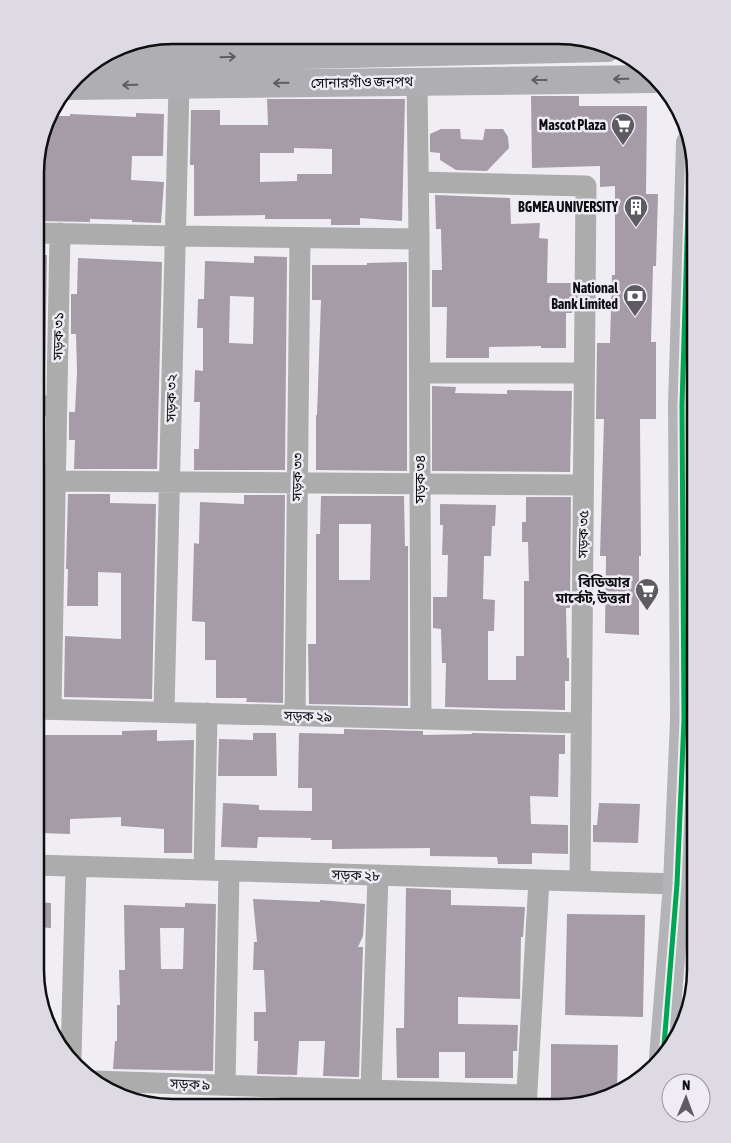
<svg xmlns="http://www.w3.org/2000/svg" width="731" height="1143" font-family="'Asap Condensed','Noto Sans Bengali',sans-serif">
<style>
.building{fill:#a69ca7;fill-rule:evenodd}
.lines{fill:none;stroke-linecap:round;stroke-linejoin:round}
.minor{stroke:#acacad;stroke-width:21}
.major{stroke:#afaeb2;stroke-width:28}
.highway{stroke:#b4b4b8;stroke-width:28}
.bus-1-casing{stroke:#efecf5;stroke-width:9}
.bus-1{stroke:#00a651;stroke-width:5}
.oneway{stroke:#5f5e62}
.labels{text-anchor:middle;stroke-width:5;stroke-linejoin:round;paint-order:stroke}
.street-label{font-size:14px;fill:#0f0e11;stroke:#efecf5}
.poi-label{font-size:14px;font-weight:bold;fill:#0f0e11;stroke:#efecf5;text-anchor:end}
.rim{fill:none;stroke:#0f0e11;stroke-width:2.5}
</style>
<rect width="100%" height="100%" fill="#f0eef3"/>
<path class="building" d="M531,96h48v10h68l-1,88h12l-2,72h-3l-2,76h5v77h-16l1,137h-2v79l-34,-2 1,-77h-6l4,-137h-8l1,-76h13l2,-68h3v-89l-15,1v-21l-68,2z
M267,99h138l-3,122 -42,-3v7h-29v-6h-66v-4l-71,1v-51h-4l1,-55h29v15h48zM294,148l38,1v25h-35v7l-37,1v-29h34z
M136,113l28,1 -1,42h-31l-1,24 33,2 -3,41 -29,-1v-2l-42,-1v3l-54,-1v-66l12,-39h22v-2l66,3z
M441,129h19l1,10 22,1 2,-11h18l5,8 1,11 -22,23 -31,-1 -16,-10v-7l-10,-1v-18z
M435,195l75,3 1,26 29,-1 -1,15 9,1 -1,44h26l-1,30h-6v35h-25v-2l-52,1v11h-43l1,-51h-15v-37h10l-1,-41h-5z
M36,255h11l-2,121h-9z
M254,256l33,1 -2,213h-91v-21h5l1,-47h-6l1,-32 8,1v-43h-6l1,-29h6l1,-38 49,2zM230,296l24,1 -1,47 -24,-1z
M78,258l84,4 -5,207h-83l1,-29h-6v-28h6l2,-40 -1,-38h-5v-40h6z
M407,262v209l-91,-1v-55h1l4,-115h-9v-35h55v-2z
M432,386l24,1 -1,6 52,1v-4l65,1 -2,81 -138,-1z
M68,494h42v9l46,1 -4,195 -88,-2 1,-61 56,3v-66l-23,-1v34h-31l1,-37h-2z
M244,495h41l-2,208 -37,-1 1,-4h-31v-38h-11v-38l-13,-1 2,-78 5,1 1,-42 44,2z
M321,496h83l1,50h3v160l-99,-2 -1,-60h8v-110h4zM339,524h32l-1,56h-31z
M526,497h45l-1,111h-4l1,50h2v23h-4v29l-120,-3 1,-44h-4l-1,-34 -8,-1v-31h14l1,-42h-6l1,-30h-3v-21l56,1 -1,21h-3l-1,30h-7l-1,43 12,1 -1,31h-6v49h28v-24h8v-75h5l-1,-39h-6v-20h4z
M35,674h4v23l-4,-1z
M344,729l79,2v4l49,-1v-1l93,2v19h-6l-1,43 -28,-1 1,28 37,1v29l-36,-1v11h-34l-1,-7 -67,-1v-8l-98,1v-9h-21v-2l-53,-1 -1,11 -36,-1 2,-44 36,2v5l53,1v-23h-14l1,-55 45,1z
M157,730v11l37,-1 -2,113h-28v-24l-43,-3v-9l-51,2v15l-30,-1 1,-49h-6v-49h87v-4z
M253,733h23l1,43h-59l1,-37 34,1z
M599,803l41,1 -2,39 -45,-1v-17h4z
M406,888l45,2v15l74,2 -2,30h-2l-1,62 -62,-2v27l60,1 -1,26h-4v27h-48v-26h-26v26h-42l-1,-50h8z
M253,899l67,3v-2l45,4 -2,32 -5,11h5l-4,130 -36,-1 2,-35h-26l-2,34 -40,-1 1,-33h-4v-29h12l-2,-42h-11l1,-28h3z
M35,902l16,1v25l-16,-1z
M185,903l31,1 -3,167 -100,-2 2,-28h2v-36h3l-1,-35h6l-1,-65 61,2zM160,928h24l-1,41h-22z
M567,914l78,1 -2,102 -78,-2z
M551,1044l67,1 -1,48 -6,5 -52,10h-8z"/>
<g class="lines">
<path class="minor" d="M417,81l2,158 2,480
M419,182l167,4 -6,695
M36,233l139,3 244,3
M420,373h164
M36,406h21
M55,481l528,4
M35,709l546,14
M51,709l9,-476
M164,711l15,-627
M295,715l5,-477
M35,865l642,19
M204,870l3,-157
M71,1056l5,-189
M93,1081l434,14
M225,1085l4,-214
M371,1090l7,-215
M290,1107v-20
M526,1108l13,-228"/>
<path class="major" d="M96,60l511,-12
M69,86l585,-7"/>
<path class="highway" d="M663,1058l14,-174 7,-164 -2,-315 8,-262"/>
<g class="bus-1-casing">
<path id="bus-1" d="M663,1058l14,-174 7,-164 -2,-315 8,-262"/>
</g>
<use href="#bus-1" class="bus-1"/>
</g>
<defs><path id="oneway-shaft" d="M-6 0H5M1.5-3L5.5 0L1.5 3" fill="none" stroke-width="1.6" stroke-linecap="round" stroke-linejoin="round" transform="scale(1.25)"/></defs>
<g class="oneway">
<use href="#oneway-shaft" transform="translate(228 57) rotate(-2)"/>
<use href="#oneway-shaft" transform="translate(621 79) rotate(179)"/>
<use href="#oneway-shaft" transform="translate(539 80) rotate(180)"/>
<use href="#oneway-shaft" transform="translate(281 83) rotate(179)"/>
<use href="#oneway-shaft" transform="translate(130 85) rotate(179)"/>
</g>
<defs>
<g id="supermarket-pin" transform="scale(1.25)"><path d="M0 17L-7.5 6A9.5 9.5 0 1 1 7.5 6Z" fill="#5e5c60" stroke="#efecf5"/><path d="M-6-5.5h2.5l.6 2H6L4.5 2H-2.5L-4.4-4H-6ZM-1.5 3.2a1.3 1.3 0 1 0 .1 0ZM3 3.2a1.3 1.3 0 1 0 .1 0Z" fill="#fff"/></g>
<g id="building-pin" transform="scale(1.25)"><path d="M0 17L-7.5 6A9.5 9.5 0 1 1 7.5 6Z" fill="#5e5c60" stroke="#efecf5"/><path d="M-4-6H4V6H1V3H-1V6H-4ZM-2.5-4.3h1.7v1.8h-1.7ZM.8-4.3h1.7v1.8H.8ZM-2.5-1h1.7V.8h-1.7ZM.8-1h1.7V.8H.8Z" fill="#fff"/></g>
<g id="bank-pin" transform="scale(1.25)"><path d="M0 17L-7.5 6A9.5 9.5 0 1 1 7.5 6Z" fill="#5e5c60" stroke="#efecf5"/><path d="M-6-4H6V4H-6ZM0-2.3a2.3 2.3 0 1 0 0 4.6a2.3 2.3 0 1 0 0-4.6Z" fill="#fff"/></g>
</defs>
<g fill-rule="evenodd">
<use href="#supermarket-pin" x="623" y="125"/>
<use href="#building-pin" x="636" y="207"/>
<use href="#bank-pin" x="635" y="296"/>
<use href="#supermarket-pin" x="647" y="590"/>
</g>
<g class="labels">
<g class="street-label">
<text transform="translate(362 82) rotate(-1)" y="5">সোনারগাঁও জনপথ</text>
<text transform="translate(58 336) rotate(-89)" y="5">সড়ক ৩১</text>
<text transform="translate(171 398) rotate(-89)" y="5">সড়ক ৩২</text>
<text transform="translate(297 477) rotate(-89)" y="5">সড়ক ৩৩</text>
<text transform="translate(420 479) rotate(-90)" y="5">সড়ক ৩৪</text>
<text transform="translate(583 534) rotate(-89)" y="5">সড়ক ৩৫</text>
<text transform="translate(308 716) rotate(1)" y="5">সড়ক ২৯</text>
<text transform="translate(356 875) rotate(2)" y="5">সড়ক ২৮</text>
<text transform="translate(190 1084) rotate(2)" y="5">সড়ক ৯</text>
</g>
<g class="poi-label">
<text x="606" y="130">Mascot Plaza</text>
<text x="618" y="212">BGMEA UNIVERSITY</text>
<text x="618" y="293">National<tspan x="618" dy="16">Bank Limited</tspan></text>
<text x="630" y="587">বিডিআর<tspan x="630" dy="16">মার্কেট, উত্তরা</tspan></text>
</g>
</g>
<path d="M0 0H731V1143H0ZM173 44H558A129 129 0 0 1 687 173V970A129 129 0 0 1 558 1099H173A129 129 0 0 1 44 970V173A129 129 0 0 1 173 44Z" fill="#dddae3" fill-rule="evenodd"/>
<path class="rim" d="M173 44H558A129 129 0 0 1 687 173V970A129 129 0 0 1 558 1099H173A129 129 0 0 1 44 970V173A129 129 0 0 1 173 44Z"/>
<g transform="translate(686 1098) rotate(1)"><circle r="24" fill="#efecf5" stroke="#95939a"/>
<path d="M0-4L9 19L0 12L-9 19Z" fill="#5e5c60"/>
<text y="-8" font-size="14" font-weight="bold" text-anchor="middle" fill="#0f0e11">N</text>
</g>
</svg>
